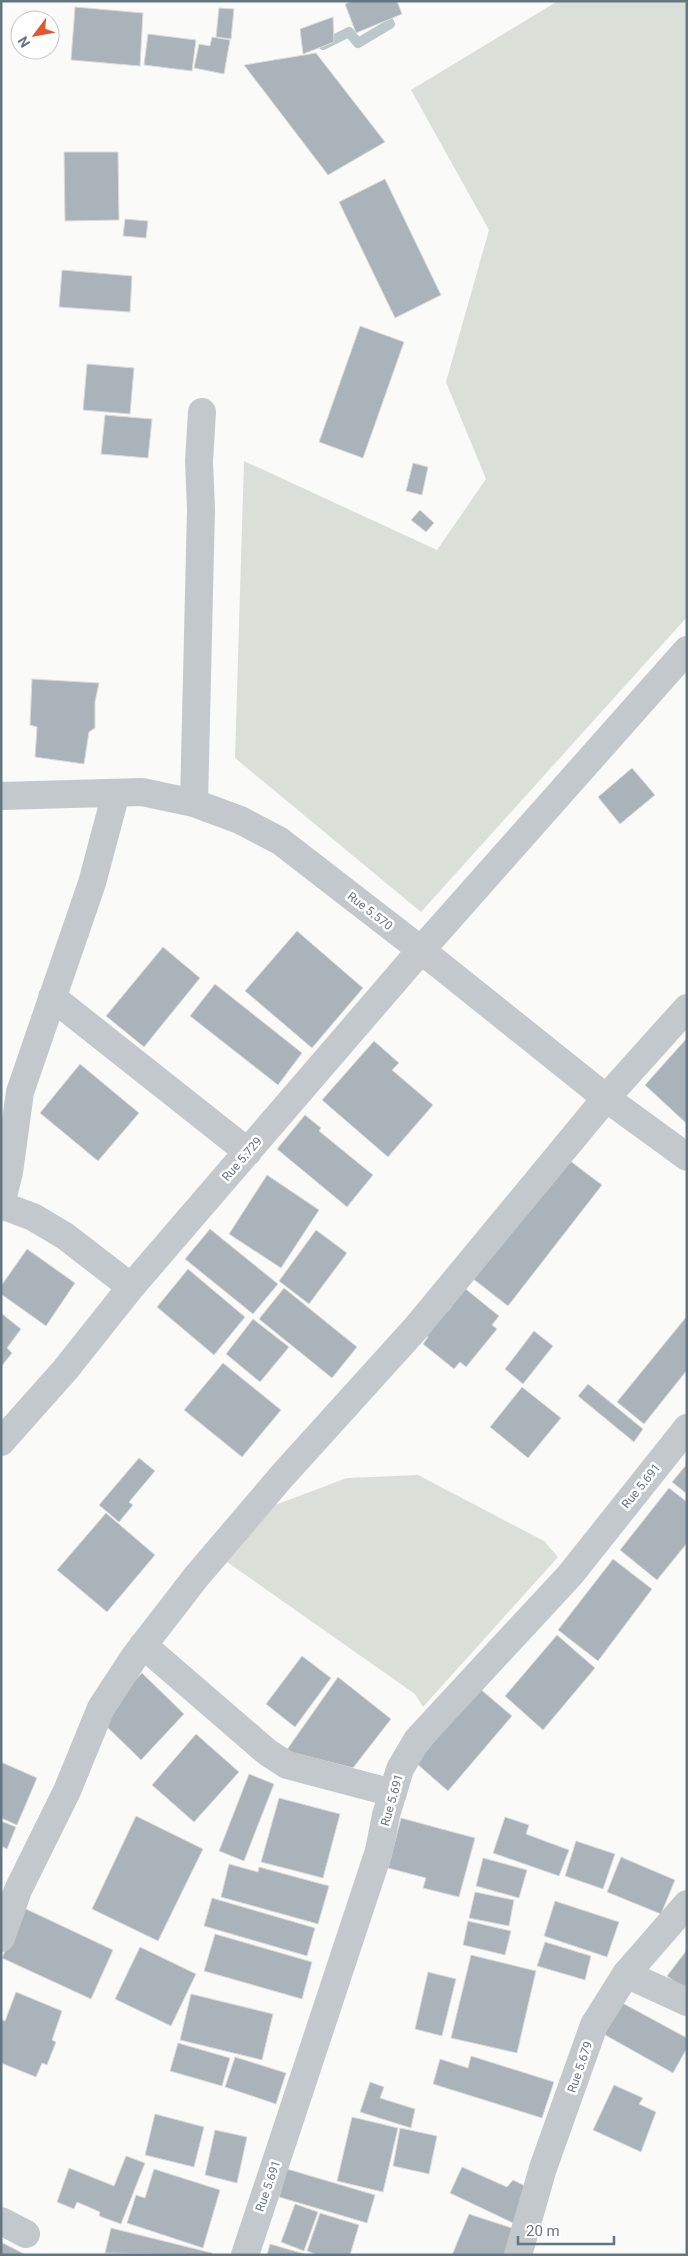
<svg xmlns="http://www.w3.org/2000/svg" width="688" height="2256" font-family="Roboto,sans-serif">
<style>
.green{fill:#dadfd7}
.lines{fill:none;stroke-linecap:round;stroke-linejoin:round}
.stream{stroke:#bbc7cb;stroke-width:10}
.building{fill:#aab3b9;stroke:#dcdcda}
.street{stroke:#c3c8cc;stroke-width:28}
.labels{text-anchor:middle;stroke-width:5;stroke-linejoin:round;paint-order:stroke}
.street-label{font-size:12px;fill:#657683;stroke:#fff}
</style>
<rect width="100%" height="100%" fill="#fafaf8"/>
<path class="green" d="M558,1h129v616l-266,295 -186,-154 9,-297 193,89 49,-71 -40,-97 43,-152 -78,-140z
M418,1475l126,66 14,16 -135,150 -8,-13 -188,-132 48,-57 72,-27z"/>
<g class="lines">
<path class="stream" d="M323,45l26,-13 9,11 32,-19 -8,-15"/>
</g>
<path class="building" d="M352,1h45l5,13 -46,19 -11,-29z
M75,7l68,6 -3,53 -69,-6z
M219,8l15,1 -3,30 -15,-2z
M333,17l1,25 -31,12 -3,-25z
M148,34l48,6 -4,31 -48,-6z
M212,37l18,3 -6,34 -30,-6 5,-24 11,2z
M316,53l69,89 -57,33 -84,-110z
M64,152h54l1,68 -54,1z
M385,179l56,116 -46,23 -56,-116z
M125,219l23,2 -2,17 -23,-2z
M62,270l70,6 -2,36 -71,-5z
M360,326l44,16 -41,116 -44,-16z
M87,364l47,4 -4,46 -47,-4z
M105,415l47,4 -4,39 -47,-4z
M413,463l15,4 -6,28 -16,-4z
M420,510l14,13 -8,9 -15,-12z
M32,679l67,4 -4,19v26l-6,4 -5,32 -49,-7 2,-30 -7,-2z
M632,768l23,27 -35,29 -22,-27z
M297,931l66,57 -51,60 -67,-57z
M163,947l37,31 -56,69 -38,-31z
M215,984l87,69 -24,32 -88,-69z
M687,1038v86l-42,-39z
M374,1041l25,22 -7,7 41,35 -45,52 -66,-57z
M80,1064l59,49 -41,48 -58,-48z
M305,1115l16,13 -2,3 54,44 -26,32 -70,-58z
M565,1157l37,28 -94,121 -36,-28z
M267,1175l52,35 -38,58 -52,-34z
M210,1229l68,55 -25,30 -68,-55z
M316,1230l31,23 -38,51 -30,-23z
M27,1249l48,34 -29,43 -45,-32v-8z
M188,1269l57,48 -31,38 -57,-48z
M462,1286l37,30 -7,9 5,4 -31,38 -6,-5 -6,7 -31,-25 5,-7 -5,-4 21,-25 4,3 4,-5 -4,-4z
M284,1288l73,59 -25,31 -73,-59z
M1,1313l20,16 -14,19 5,5 -11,14z
M687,1316v54l-43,54 -27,-22z
M253,1319l36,28 -29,35 -34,-28z
M534,1331l19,15 -30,38 -18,-15z
M223,1363l58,47 -39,47 -58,-47z
M588,1384l55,45 -9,13 -56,-46z
M522,1387l39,31 -33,40 -38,-31z
M139,1458l16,13 -26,31 4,3 -14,17 -20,-17z
M687,1464v30l-15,-12z
M669,1488l18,14v41l-30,37 -37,-30z
M106,1513l49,42 -48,57 -50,-42z
M613,1559l39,30 -54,72 -40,-31z
M557,1635l38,33 -52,62 -38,-34z
M302,1656l29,22 -36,49 -29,-23z
M142,1673l42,41 -43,46 -43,-42z
M338,1677l53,42 -38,49 -67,-17z
M479,1688l33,28 -64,75 -32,-28z
M196,1734l43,38 -45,50 -42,-37z
M1,1762l36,16 -20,47 -16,-7z
M249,1774l25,10 -30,77 -25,-10z
M279,1798l61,16 -17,64 -62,-16z
M136,1816l67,33 -45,92 -66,-32z
M505,1817l24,8 -3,9 43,16 -10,26 -66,-23z
M401,1818l74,20 -16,59 -36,-9 3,-10 -38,-10z
M1,1821l15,6 -9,22 -6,-3z
M576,1841l39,13 -12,35 -38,-13z
M621,1857l54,23 -14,34 -54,-22z
M483,1858l44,12 -8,28 -43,-12z
M229,1864l29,8 1,-5 70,19 -11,38 -97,-27z
M475,1892l39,8 -5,26 -40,-8z
M212,1898l103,30 -8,28 -103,-30z
M555,1901l64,21 -12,35 -63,-21z
M24,1908l89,42 -22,49 -89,-41z
M468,1921l43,10 -6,24 -42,-10z
M215,1934l97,28 -10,37 -98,-28z
M545,1942l46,14 -6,24 -48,-14z
M140,1947l56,27 -25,52 -56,-27z
M686,1951h1v40l-20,-15z
M471,1955l65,16 -19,82 -66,-15z
M428,1972l28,7 -14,57 -27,-7z
M16,1992l46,19 -10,29 4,2 -9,23 -5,-2 -6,14 -35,-14v-44l4,2z
M191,1994l82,20 -11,46 -82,-20z
M615,1999l72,39v10l-14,25 -75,-42z
M178,2043l52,15 -8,28 -52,-15z
M471,2056l83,26 -12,36 -109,-34 7,-25 28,9z
M235,2057l51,16 -10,31 -51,-17z
M370,2082l14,5 -4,11 35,11 -4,19 -51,-16z
M614,2085l29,13 -4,6 17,8 -15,40 -48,-22z
M155,2114l49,13 -10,40 -49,-12z
M352,2117l46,11 -15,64 -46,-11z
M400,2128l37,8 -8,38 -36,-8z
M215,2130l32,7 -10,46 -32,-8z
M126,2156l19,7 -24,61 -22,-8 1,-4 -23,-10 -3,7 -17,-7 12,-34 45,18z
M462,2167l45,20 6,-7 18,9 -18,34 -63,-30z
M154,2169l66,21 -17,58 -76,-25 9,-28 9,3z
M287,2169l88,26 -8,28 -88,-26z
M295,2204l23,8 -14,39 -23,-9z
M320,2213l39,12 -9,30h-32l-11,-4z
M469,2214l52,17 -8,24h-61z
M111,2228l101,25v2l-107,-2z
M1,2242l25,13h-25z
M270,2244l38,11h-41z"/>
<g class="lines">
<path class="street" d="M1,796l141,-4 52,11 46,17 40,21 141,109 185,148 81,59
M194,803l7,-294 -2,-48 3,-49
M52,997l196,155
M1,1204l8,-32 11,-80 72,-209 24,-90
M1,1205l32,12 32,19 66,51
M1,1442l64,-72 66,-83 290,-337 266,-300
M143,1645l124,107 20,13 106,28
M1,1938l17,-48 49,-99 34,-83 34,-52 61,-79 86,-101 134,-148 190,-230 81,-90
M626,1974l61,28
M1,2221l25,13
M245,2255l134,-404 7,-36 14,-46 17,-29 153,-165 117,-147
M518,2255l25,-87 51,-143 32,-51 61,-70"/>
</g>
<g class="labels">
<g class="street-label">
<text transform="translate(370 911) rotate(38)" y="4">Rue 5.570</text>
<text transform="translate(242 1159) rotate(-49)" y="4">Rue 5.729</text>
<text transform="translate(641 1486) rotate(-51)" y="4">Rue 5.691</text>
<text transform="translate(392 1800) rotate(-74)" y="4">Rue 5.691</text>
<text transform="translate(580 2067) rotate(-71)" y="4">Rue 5.679</text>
<text transform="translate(268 2186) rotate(-71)" y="4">Rue 5.691</text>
</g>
</g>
<rect width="688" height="2256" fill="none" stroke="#657683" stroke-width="5"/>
<g transform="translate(35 35) rotate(238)"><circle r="24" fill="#ffffff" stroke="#c1c8cd"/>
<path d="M0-4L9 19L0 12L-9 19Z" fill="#e4572e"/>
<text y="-8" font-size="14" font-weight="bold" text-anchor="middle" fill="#657683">N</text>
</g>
<path d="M518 2236v8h96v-8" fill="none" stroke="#657683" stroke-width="2.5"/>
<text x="526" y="2236" font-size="15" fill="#657683" stroke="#ffffff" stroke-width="4" paint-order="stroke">20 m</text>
</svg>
